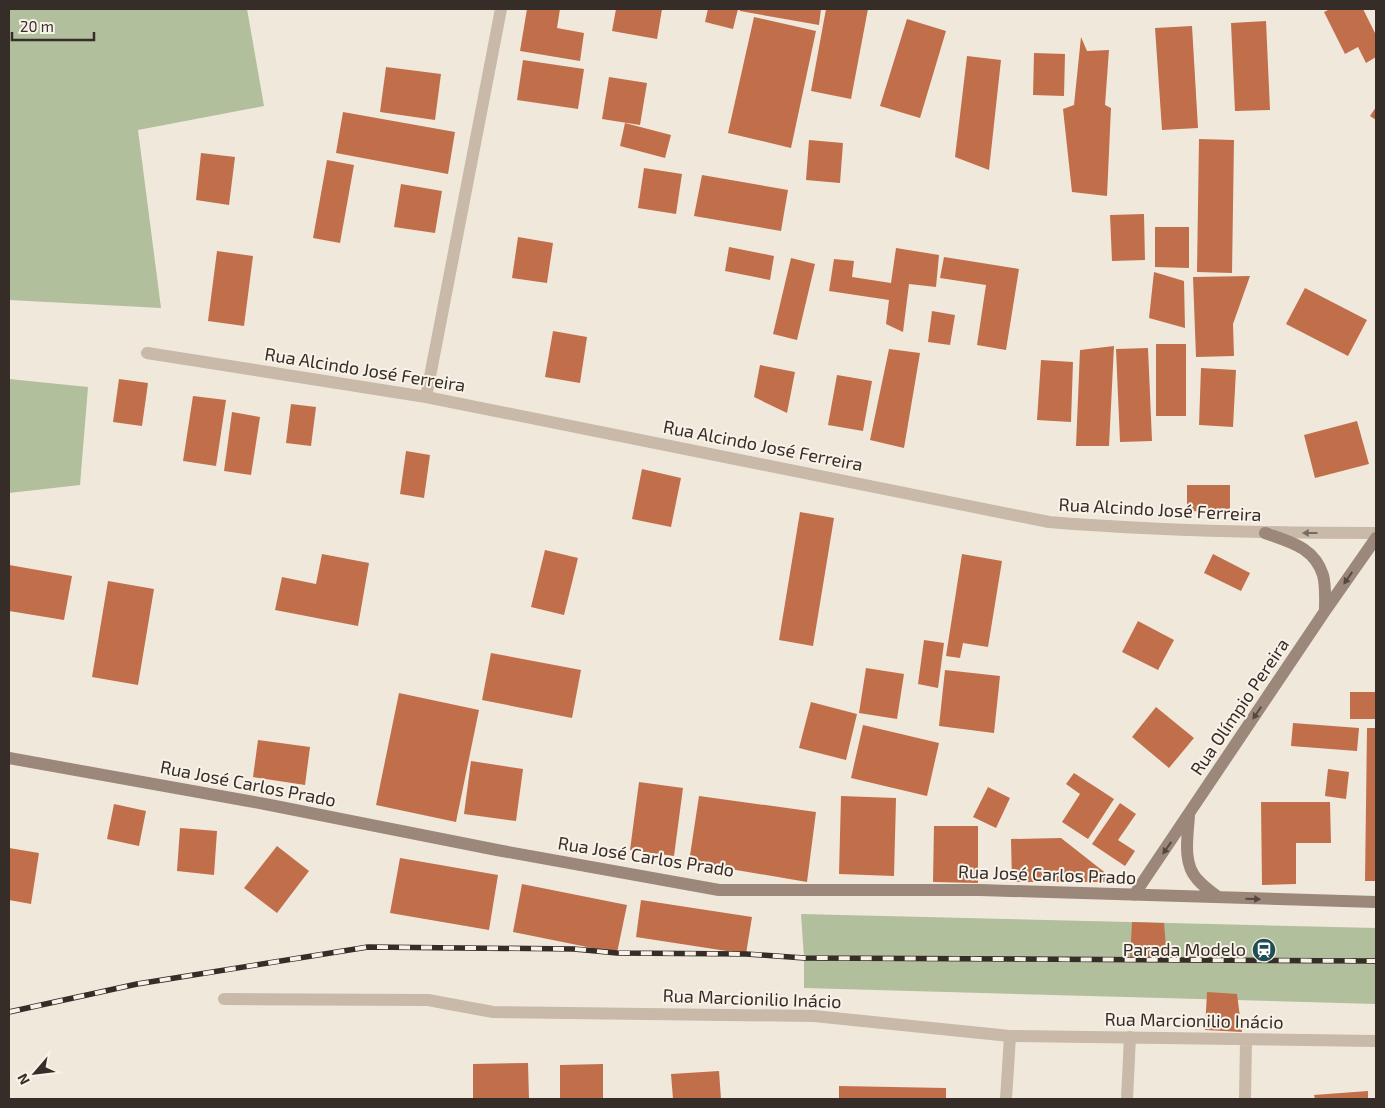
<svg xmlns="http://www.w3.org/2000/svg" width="1385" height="1108" font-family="'Exo 2',sans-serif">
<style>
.green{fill:#b1bf9c}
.building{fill:#c06f4a}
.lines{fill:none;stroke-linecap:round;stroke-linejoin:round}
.minor{stroke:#c8b9a8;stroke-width:12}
.secondary{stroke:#9c887a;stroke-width:12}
.rail-casing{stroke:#362d28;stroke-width:5.5}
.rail{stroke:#f9f2e8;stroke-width:4;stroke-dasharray:11;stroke-linecap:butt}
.oneway{fill:#786c62}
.oneway2{fill:#554841}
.labels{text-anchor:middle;stroke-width:4;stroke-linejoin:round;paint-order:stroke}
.street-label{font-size:18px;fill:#362d28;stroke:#f9f2e8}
.poi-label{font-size:18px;fill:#362d28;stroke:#f9f2e8;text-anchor:end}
</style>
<rect width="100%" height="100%" fill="#f1e8dc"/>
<path class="green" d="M9,9h238l17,97 -126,24 23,178 -152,-8z
M9,379l79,8 -8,98 -71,8z
M801,914l575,14v76l-572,-16v-30z"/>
<path class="building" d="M527,9h33l-3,19 27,5 -4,28 -60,-10z
M616,9h46l-5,30 -45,-8z
M708,9h30l-5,20 -28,-7z
M740,9h81l-2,16 -79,-14z
M826,9h42l-17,90 -40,-8z
M1330,9h33l13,26v22l-10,6 -8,-16 -13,7 -21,-42z
M754,17l62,14 -25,117 -63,-15z
M907,19l39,12 -26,87 -40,-12z
M1266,21l4,89 -35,1 -4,-88z
M1192,26l6,102 -36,2 -7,-102z
M1081,37l6,14 22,-1 -4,55 6,3 -4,88 -35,-4 -9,-83 11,-4z
M1034,53l31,1 -1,42 -31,-1z
M967,56l34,4 -12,110 -34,-13z
M523,60l61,9 -6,40 -61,-9z
M386,67l55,7 -6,46 -55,-8z
M609,77l38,6 -7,42 -38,-6z
M1376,107v13l-6,-4z
M343,112l112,20 -7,42 -112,-21z
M625,123l46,12 -6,23 -45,-12z
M1199,139l35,1 -2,133 -35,-1z
M809,140l34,3 -3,40 -34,-3z
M201,153l34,4 -6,48 -33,-5z
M327,160l27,5 -14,78 -27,-5z
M644,168l38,6 -6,40 -38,-6z
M702,175l86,15 -7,41 -87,-15z
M401,184l41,7 -7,42 -41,-6z
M1144,214l1,46 -33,1 -2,-46z
M1155,227h34v41l-34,-1z
M518,237l35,6 -6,40 -35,-5z
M729,247l45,9 -4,24 -45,-9z
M896,248l43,7 -3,32 -27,-3 -6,48 -17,-8 3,-24 -60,-9 5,-32 20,2 -2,16 39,6z
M217,251l36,5 -9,70 -36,-5z
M944,257l75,12 -13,81 -29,-5 9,-60 -46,-7z
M791,258l24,6 -18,76 -24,-6z
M1154,272l30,9 1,47 -36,-10z
M1250,276l-17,48 1,32 -38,1 -3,-80z
M1305,288l62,32 -19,36 -62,-32z
M932,311l23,4 -5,30 -22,-3z
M553,331l34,6 -7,46 -35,-6z
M1156,344h30v72h-30z
M1114,346l-5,100h-33l4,-96z
M1148,348l4,93 -32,1 -4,-93z
M889,349l31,4 -16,95 -34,-8z
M1041,360l32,2 -2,60 -34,-2z
M760,365l35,7 -8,41 -33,-16z
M1201,368l35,2 -3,57 -34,-2z
M837,375l35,6 -9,50 -35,-6z
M119,379l29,4 -6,43 -29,-4z
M193,396l33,4 -10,66 -33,-5z
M291,404l25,3 -5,39 -25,-3z
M232,412l28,5 -9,58 -27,-4z
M1357,421l12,43 -54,14 -11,-43z
M406,451l24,4 -6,43 -24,-4z
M642,469l39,9 -10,49 -39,-8z
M1187,485h43v27l-43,-1z
M800,512l34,6 -21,128 -34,-6z
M545,550l33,8 -14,57 -33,-8z
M322,554l47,9 -11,63 -83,-16 7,-33 34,7z
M962,554l40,7 -14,86 -25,-4 -3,15 -14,-2z
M1213,554l37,19 -9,18 -37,-18z
M9,565l63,11 -8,44 -55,-9z
M108,581l46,8 -16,96 -46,-8z
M1138,621l36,19 -16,30 -36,-18z
M924,640l20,3 -6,45 -20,-4z
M491,653l90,17 -9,48 -90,-18z
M866,668l38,6 -7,45 -38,-6z
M945,670l55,6 -6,57 -55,-7z
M1350,692h26v27h-26z
M399,693l80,17 -23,112 -80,-17z
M811,702l46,12 -11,46 -47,-12z
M1156,707l38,31 -25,30 -37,-31z
M1293,723l66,5 -2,23 -66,-5z
M863,725l76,18 -12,53 -76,-18z
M1367,728h9v153h-11z
M258,740l52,7 -5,38 -52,-8z
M471,761l52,8 -7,52 -52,-7z
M1328,769l21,3 -3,27 -21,-3z
M1074,773l40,26 -26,40 -26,-17 18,-28 -14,-10z
M639,782l44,6 -9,68 -44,-6z
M988,787l22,11 -14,30 -23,-11z
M699,796l117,16 -9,70 -118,-20z
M841,796l55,2 -2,78 -55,-2z
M1261,802h69l1,41h-35v41l-34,1z
M1120,803l16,11 -18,26 17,11 -10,15 -33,-22z
M114,804l32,7 -7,35 -32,-7z
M934,826h44v57l-45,-1z
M180,828l37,3 -3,44 -37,-4z
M1061,838l56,44h-105l-1,-43z
M277,846l32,25 -32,42 -33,-25z
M9,848l30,5 -8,51 -22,-4z
M400,858l98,17 -9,55 -99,-17z
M522,884l105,21 -10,48 -104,-21z
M641,900l111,17 -6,37 -110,-17z
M1132,922l32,1 3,36h-37z
M1207,992l30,2 5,38 -37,-2z
M528,1063l1,36h-56v-35z
M603,1064v35h-43v-34z
M719,1071l2,28h-48l-2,-25z
M839,1086l107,2v11h-107z
M1368,1091v8h-53l-1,-4z"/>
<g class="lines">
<path class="minor" d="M147,353l279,44 623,125c109,9 218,11 327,11
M426,397l75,-388
M224,999l204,1 65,12 321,4 196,20 366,5
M1006,1099l4,-63
M1127,1099l3,-62
M1245,1099l1,-59"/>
<path class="secondary" d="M1265,533c25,9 49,14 58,42 3,11 2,25 2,36
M9,758l256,46 232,46 222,40h261l396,12
M1189,815c-1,20 -7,48 8,64 6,7 14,13 21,18
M1134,895l191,-284 51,-73"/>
<g class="rail-casing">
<path id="rail" d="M9,1012l128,-28 231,-37 206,2 43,4 129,1 58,4 572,3"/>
</g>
<use href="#rail" class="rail"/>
</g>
<defs><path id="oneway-solid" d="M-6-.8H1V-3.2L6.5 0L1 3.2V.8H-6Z" transform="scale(1.25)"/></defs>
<use class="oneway" href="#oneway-solid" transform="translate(1310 533) rotate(-180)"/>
<g class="oneway2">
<use href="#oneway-solid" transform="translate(1348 578) rotate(125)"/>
<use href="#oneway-solid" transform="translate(1257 713) rotate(124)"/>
<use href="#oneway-solid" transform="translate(1167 848) rotate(125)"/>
<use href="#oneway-solid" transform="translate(1253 899) rotate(1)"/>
</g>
<defs>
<g id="station-disc" transform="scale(1.25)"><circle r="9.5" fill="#1f4e55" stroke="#f9f2e8"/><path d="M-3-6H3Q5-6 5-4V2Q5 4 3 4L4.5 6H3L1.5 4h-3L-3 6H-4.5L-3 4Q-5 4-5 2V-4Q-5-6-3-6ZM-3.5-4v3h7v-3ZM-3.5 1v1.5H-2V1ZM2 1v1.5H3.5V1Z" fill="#fff"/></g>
</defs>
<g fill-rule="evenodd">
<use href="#station-disc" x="1264" y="950"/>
</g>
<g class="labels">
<g class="street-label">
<text transform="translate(365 370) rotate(9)" y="6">Rua Alcindo José Ferreira</text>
<text transform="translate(763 446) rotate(11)" y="6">Rua Alcindo José Ferreira</text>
<text transform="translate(1160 510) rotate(3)" y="6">Rua Alcindo José Ferreira</text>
<text transform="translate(1240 707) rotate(-56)" y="6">Rua Olímpio Pereira</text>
<text transform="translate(248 784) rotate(11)" y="6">Rua José Carlos Prado</text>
<text transform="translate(646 857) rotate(9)" y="6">Rua José Carlos Prado</text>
<text transform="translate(1047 875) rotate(2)" y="6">Rua José Carlos Prado</text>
<text transform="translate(752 999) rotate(2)" y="6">Rua Marcionilio Inácio</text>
<text transform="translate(1194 1021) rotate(1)" y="6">Rua Marcionilio Inácio</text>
</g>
<g class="poi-label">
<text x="1246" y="956">Parada Modelo</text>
</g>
</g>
<rect width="1385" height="1108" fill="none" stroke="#362d28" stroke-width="20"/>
<g transform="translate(35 1073) rotate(242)" stroke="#f9f2e8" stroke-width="4" paint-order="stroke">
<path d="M0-4L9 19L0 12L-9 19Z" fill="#362d28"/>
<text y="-8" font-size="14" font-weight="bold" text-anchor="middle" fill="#362d28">N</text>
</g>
<path d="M12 32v8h82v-8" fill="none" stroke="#362d28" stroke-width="2.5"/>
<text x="20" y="32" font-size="15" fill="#362d28" stroke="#f9f2e8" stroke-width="4" paint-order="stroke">20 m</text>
</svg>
